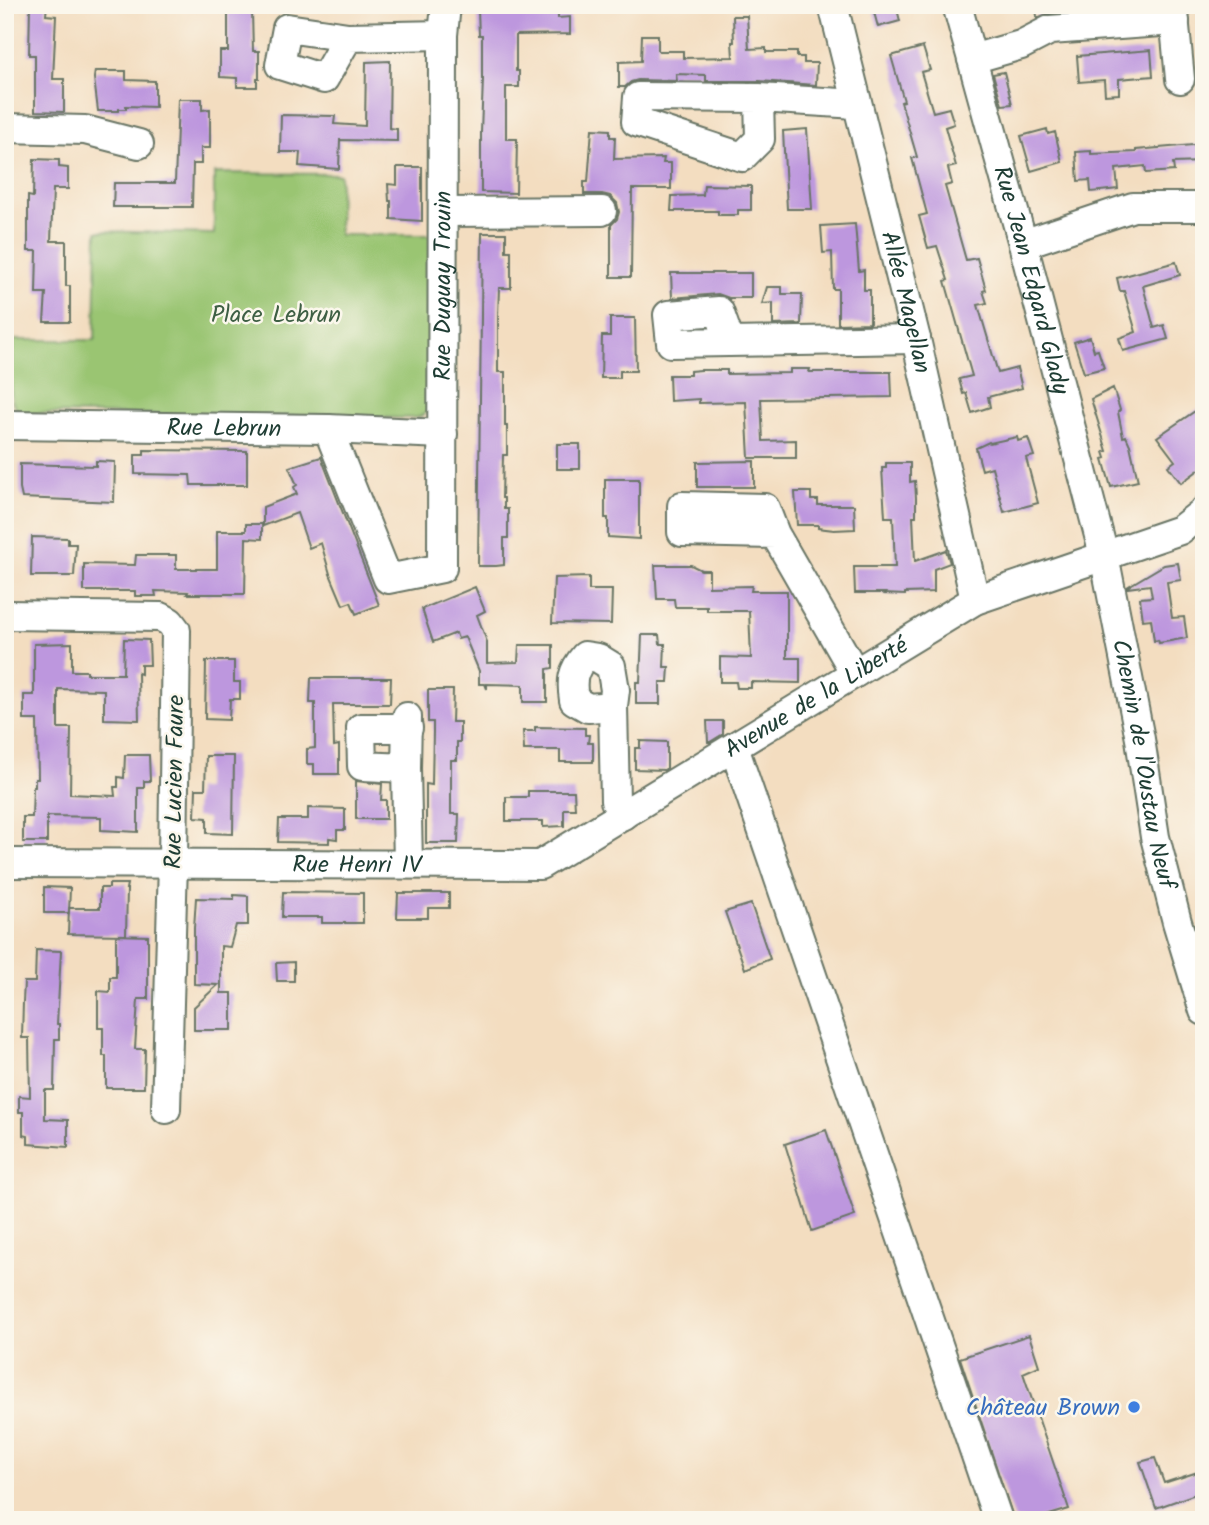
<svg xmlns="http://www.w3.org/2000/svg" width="1209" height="1525" font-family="Kalam,sans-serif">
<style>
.green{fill:#9ac572;stroke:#5c8153;stroke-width:2}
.building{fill:#bd97de}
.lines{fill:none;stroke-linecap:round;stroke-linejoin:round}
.minor-casing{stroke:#697565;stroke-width:32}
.minor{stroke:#fff;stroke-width:28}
.shop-dot{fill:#3f7fe0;stroke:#fbf7ec;stroke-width:2.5}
.labels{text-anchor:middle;stroke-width:5;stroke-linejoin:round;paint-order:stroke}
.street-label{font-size:24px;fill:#1f3d34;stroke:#fbf7ec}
.park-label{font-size:24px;fill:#3e5f44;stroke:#fbf7ec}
.shop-label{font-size:24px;fill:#366cbe;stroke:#fbf7ec;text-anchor:end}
</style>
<rect width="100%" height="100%" fill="#fbf7ec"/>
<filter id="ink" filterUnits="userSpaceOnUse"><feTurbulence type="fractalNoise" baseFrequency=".0143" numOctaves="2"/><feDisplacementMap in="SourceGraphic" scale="14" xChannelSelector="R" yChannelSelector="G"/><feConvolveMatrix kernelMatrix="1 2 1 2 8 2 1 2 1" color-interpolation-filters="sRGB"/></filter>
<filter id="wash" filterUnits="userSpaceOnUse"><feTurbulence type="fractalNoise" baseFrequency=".00686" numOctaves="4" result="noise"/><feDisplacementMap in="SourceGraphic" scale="28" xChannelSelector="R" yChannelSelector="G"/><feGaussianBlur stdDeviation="1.57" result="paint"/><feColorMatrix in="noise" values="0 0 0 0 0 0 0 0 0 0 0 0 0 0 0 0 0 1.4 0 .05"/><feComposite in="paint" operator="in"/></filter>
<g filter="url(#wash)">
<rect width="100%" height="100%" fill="#f3ddc0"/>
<path class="green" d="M214,173l126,1 -1,61h95l-4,176 -11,6 -7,1 -386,-5c-6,-2 -11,-4 -13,-10 -4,-9 -1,-51 0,-63h82l2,-109 117,3z"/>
<g id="blocks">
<path class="building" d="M30,5h17l-1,10 10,1 -3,63h11v33l-29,-1v-56h-6z
M872,5h24l4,16 -22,6z
M1036,5h121l-108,8 -12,5z
M478,10h80v8l12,-1v17l-54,1v36h3v16h-13v52h11l-1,54 -35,-1v-59l2,-54h-1v-44h-3z
M228,11h24l1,40h6v27h-2v9h-20v-9l-17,-1v-26h8z
M733,16h14l2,33 17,-1v4h31v5h7v6h13l-1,22 -57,-4h-53v-6l-30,-1 1,7 -39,-1 -7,2 -6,5h-6v-25l22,-1 1,-26h16v16h25v7l50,-1 -1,-15h2z
M923,47l7,23 -9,2 12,40 16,-4 5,16 -9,3 11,39 -8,2 4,16 -7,2 21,74 11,-2 9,32 -3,1 4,12 -9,2 20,68 19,-5 5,20 -34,9 2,10 -18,6 -6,-20 -3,1 -4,-15 13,-3 -27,-95 3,-1 -11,-34 -9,2 -9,-32 8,-2 -15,-56 5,-1 -16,-55 3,-1 -13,-45z
M1151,50l2,26 -34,3v15l-14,1 -1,-15 -25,2 -2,-26z
M390,61l-1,67 8,1v12l-57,-1 -1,29 -40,-3 1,-14h-20l1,-37 54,1 -1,8 31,2 1,-64z
M95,71h31v9l29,1v26l-29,-1v3h-7v2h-21l-4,-33z
M1004,72l8,32 -10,1 -9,-31z
M178,99h24v11l8,-1v39h-9v16h-8l-1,43h-79l1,-24h61z
M592,129l18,1v7h5l-1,22 50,-1 -1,5h8v26h-39l-1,88h-20v-52l6,-6 2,-7 -2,-9 -7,-7 -8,-2h-18v-12h4z
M807,129l5,80h-25l-4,-78z
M1047,129l1,5 7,-2 7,30 -31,9 -10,-35z
M1204,144v15l-2,1v2l-29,1 1,8 -28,2 -1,-7 -29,3 2,20 -27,3 -1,-12 -12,1 -2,-29 15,-1v3l45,-2v-2z
M34,159l25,1v7l9,1v21h-15l-2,52h15v45h4v36h-26l2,-29h-10l1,-42h-9v-55l5,1z
M397,167h25v54l-31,-2v-18h-2l-1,-17 9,1z
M704,185l47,1v24h-13v5h-20v-4h-47l1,-15 31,-1z
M855,224l4,47 5,-1v20h6v33l-32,1v-35h-5l-1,-37 -9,1 -2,-27z
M482,233h24v18h5v37h-12l-1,28v56h7v54h2v29h-4l-1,43h2v11h4v29h-4v27l-8,1h-18z
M1176,262l4,13 -37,11 11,42 10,-3 4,14 -45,12 -4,-13 17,-6 -12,-41h-4l-3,-13z
M671,273h80v25h-22l-11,-4 -46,4z
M767,287h15v7h20l-1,30 -28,1v-22l-11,1z
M610,318h25l1,53h-16v7h-19l1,-42h8z
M1090,337l4,14 4,-1 6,18 -20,5 -10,-31z
M790,369h20l-1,3h82l1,25 -131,2 2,42 33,-1v18h-47l-3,-56 -47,1v-4l-29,2 -1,-26h21v-4l11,-1h26v4l63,-1z
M1113,388l7,22 -2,2 5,25 3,-1 4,9 8,36 -27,6 -8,-28 3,-1 -2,-6 3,-1 -16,-52z
M1204,405v61l-23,17 -13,-17 7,-5 -18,-24z
M1017,437l1,4 10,-3 6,18 -8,2 12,45 -34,9 -12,-45 -10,3 -6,-22 13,-6 1,1z
M557,444h23v25h-23z
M144,450l103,1v34h-56l-1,-10 -55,-1v-19h9z
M321,457l58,148 -23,9 -5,-12 -8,3 -13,-31 -9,-31 -12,5 -12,-35 -34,13v-19l34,-13 -3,-7 3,-2 -8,-18z
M96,461l19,1 -1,40 -92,-4 -2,-9v-25l76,2z
M754,461v26h-57v-25z
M886,463h24v19l5,-1 1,17v18h-3l2,45 31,-11 4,13 -16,6v23l-29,1v2l-21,-1 1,-1h-30l-1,-26h41l-2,-50h-8l-3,-49h4z
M605,479h34v60l-31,-2v-19h-3z
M795,492h16v8h7v5h36l1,24 -21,1 -16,-2v-3h-21z
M246,524h16v15l-16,-1 -1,56h-58l1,-2 -33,-1 1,5h-21v-5h-51v-27l51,1 1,-10h40v14h41v-38h29z
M32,537l36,1v6h8l-2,32h-43z
M1178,563l3,17 -14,2 5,36 12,-1 3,21 -28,5 -1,-3 -4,1 -3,-22 -8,1 -3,-22 12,-1 -2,-12 -23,3v-1l37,-22z
M655,565h36l10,5h8v17l43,-1 -1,5h36v67h13v25l-49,-1v6h-14l-1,-6h-16v-25l31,1 -2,-47h-42v-4h-32l-1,-8h-17z
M589,577v13h23l-1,34 -59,-1 2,-45z
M475,587l10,24 -8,4 10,27v21l31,-1 1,-17h34v23l-6,1v33h-24v-17l-36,-1v5l-2,-5h-6v-13l-14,-34 -7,2 -2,-6 -23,9 -11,-33z
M642,635h17l1,9h5l-1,23h5l-1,15h-8v22h-24v-22h4z
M124,639l25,1 1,25h-9v9l-3,-1 1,47 -35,-1v-29l-46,-1v39h13l-1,66 45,2 -1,-9h4v-10l6,1 1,-23h24l1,26h-6v7h-6v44l-37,-2v-13l-54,-1v26h-24v-25h9l1,-30h2v-8h3l-1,-59h-13v-25h10v-51l38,-1v28h15v3h36z
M206,661h28v21h6v17h-10l-1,21 -24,-1z
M311,678h80l-1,26h-57l1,42 5,-1v29h-25v-10h-7v-15l8,-1v-45h-5z
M428,690h25l-1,32h8v20h-3v18h-6v54h8l-1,29h-32v-59l6,1 1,-54v-9h-5z
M707,721h16v13l-13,8h-2z
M535,727l50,1v7h4l-1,8h5v19h-33v-12h-36l-1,-19h12z
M640,741l27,1v26l-3,2 -29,-1v-21h5z
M206,756h28l-1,78 -26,-1v-15l-12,-1 1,-28h9z
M356,781l26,3 -1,16h5v19h-30z
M528,791h46l1,18h-11v17l-21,1v-6h-37v-24h22z
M308,808l37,1v21h-8v9l-8,-1v5l-51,-1 1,-23h29z
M109,884h18l-1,5h1l-1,46 -58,-1 1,-26h31v-20h9z
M44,887l26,1 -1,25h-25z
M283,892l80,1v30h-41v-6h-40z
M398,893h51v15h-21v10h-31z
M234,895l14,1v29h-12l-6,22 -9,-1v47h11v37h-38v-23l24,-22 -24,-1v-56l2,-30 38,1z
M751,904l19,55 -25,10 -20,-57z
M116,935l32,1v63h-10l-3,50h10l-1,39h-38v-32h-3v-28h-5v-37l12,1v-15h6z
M36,950l25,1 -4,73h2v15h-4l-1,51h-9v29l23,1v27l-40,-3v-8l-5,-1v-23h-4v-16l11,1 -1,-59h-7l1,-36 1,-20h11z
M294,962v19h-17l-1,-18z
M826,1130l29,86 -43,15 -27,-87z
M1029,1335l10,31 -16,7 46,136 -36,11h-19l-54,-162z
M1155,1458l9,25 40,-13v21l-48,17 -16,-46z"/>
</g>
</g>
<g filter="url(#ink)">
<use href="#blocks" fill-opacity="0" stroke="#697565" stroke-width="2"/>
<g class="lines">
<g class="minor-casing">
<g id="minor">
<path id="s1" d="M833,5l83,334 59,261"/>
<path id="s2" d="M957,5l66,239 81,311 36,184 15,98 22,85 27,89"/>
<path d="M1173,5l7,74"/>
<path d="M348,37l-61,-9 -7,37 44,14 24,-42 95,-2"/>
<path d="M972,59l49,-14 29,-15 125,-9"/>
<path d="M759,98l1,41 -18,18 -106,-35 2,-25 121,1 98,6"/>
<path d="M5,128l80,2 54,14"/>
<path d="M443,212l159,-1"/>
<path d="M1023,244l110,-37h71"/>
<path d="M730,342l-11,-31 -51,4 3,28 245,-4"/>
<path id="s3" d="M5,425l323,4 115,5"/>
<path id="s4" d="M328,429l60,150 54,-11 1,-533 3,-30"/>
<path d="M775,534l-93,-2v-26l83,2 10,26 80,139"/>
<path d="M5,615l156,2 9,5 6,8 -3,233 -7,246"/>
<path d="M613,706l-25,2 -14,-8c-3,-19 -2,-29 11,-44l13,2 13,8 4,24 -2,16 2,95 8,14"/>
<path d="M407,717l-1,51 2,96"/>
<path d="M734,747l264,773"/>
<path d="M406,768l-44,-2 -1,-38h47"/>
<path id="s5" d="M5,863l535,2 435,-265 205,-70 24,-19"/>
</g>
</g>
<use href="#minor" class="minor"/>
</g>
</g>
<circle class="shop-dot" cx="1134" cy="1407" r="7"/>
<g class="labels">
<g class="street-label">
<text dy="8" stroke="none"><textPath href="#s2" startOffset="285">Rue Jean Edgard Glady</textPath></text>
<text dy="8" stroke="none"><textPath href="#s4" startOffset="499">Rue Duguay Trouin</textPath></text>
<text dy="8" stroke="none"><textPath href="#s1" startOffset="306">Allée Magellan</textPath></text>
<text dy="8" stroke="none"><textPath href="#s3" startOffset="219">Rue Lebrun</textPath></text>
<text dy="8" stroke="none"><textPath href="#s5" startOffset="858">Avenue de la Liberté</textPath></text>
<text dy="8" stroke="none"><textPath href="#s2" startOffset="782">Chemin de l'Oustau Neuf</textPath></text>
<text transform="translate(174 782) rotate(-89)" y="8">Rue Lucien Faure</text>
<text dy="8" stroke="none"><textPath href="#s5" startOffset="352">Rue Henri IV</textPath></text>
</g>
<g class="park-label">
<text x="276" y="322">Place Lebrun</text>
</g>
<g class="shop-label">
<text x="1120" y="1415">Château Brown</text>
</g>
</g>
<rect width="1209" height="1525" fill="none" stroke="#fbf7ec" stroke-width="28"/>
</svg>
